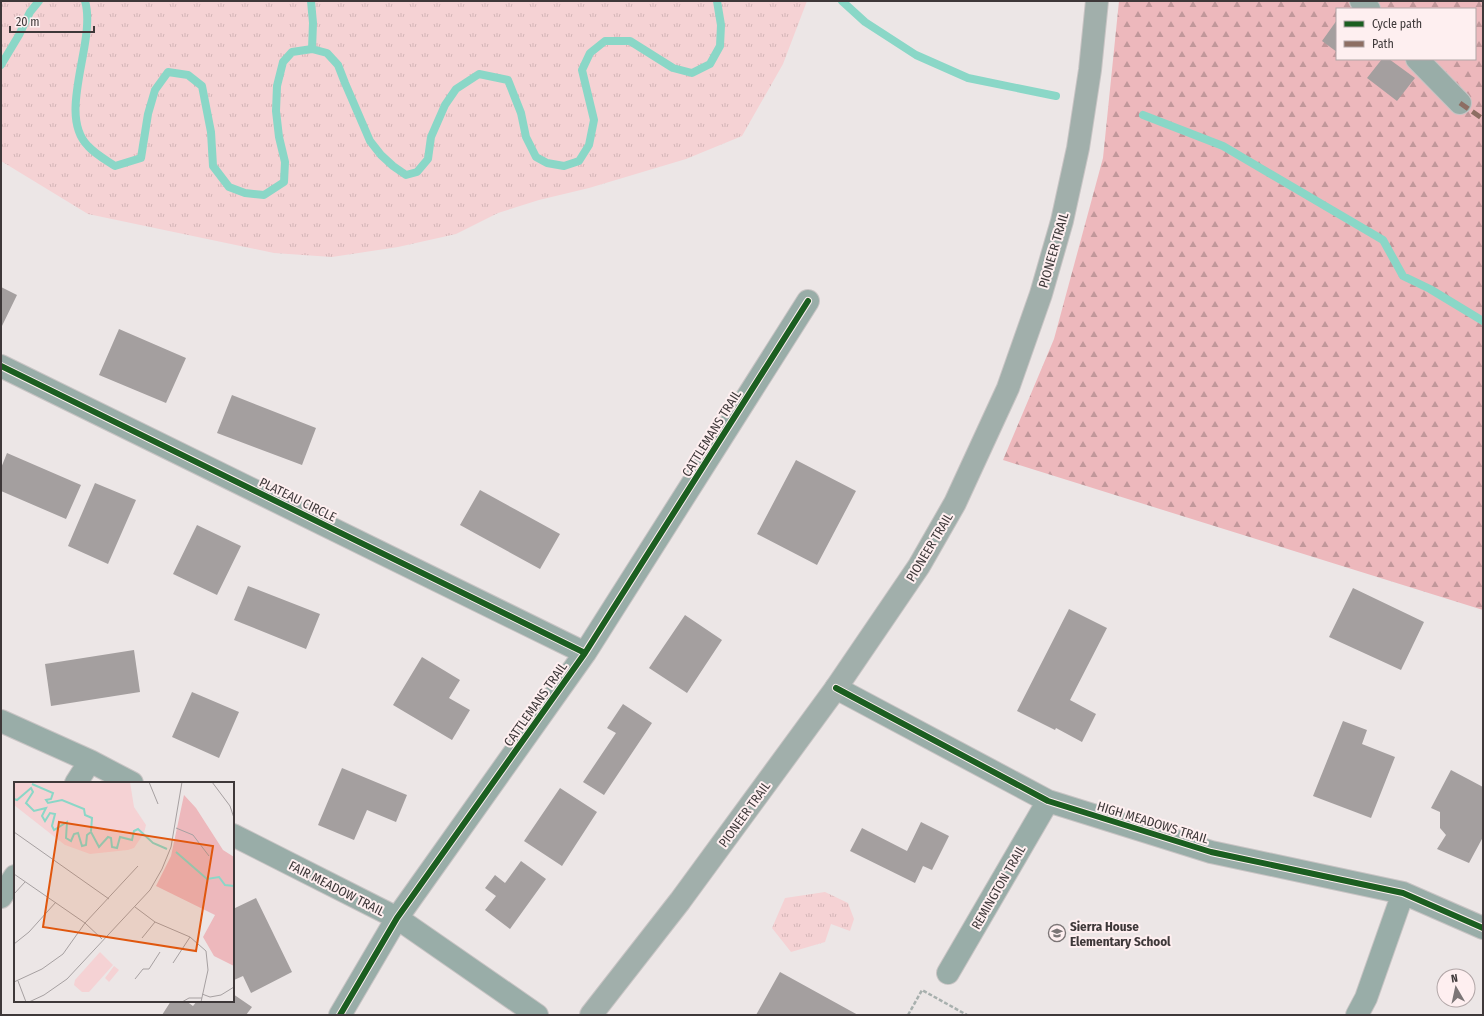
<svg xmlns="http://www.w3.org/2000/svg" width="1484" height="1016" font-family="'Fira Sans Condensed',sans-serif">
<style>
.grass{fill:url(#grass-tufts)}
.forest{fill:url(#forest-firs);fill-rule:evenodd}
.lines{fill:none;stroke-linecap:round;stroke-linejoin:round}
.stream{stroke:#8ad7c7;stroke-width:8}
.building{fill:#a49f9f}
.minor-casing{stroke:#c8c4c4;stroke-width:24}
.major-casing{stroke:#c8c4c4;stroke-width:24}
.path{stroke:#a8b0ae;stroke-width:2.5;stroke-dasharray:4 2;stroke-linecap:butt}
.minor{stroke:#99ada8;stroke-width:22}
.major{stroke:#a1afab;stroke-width:22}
.quiet{stroke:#8d6e63;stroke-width:5;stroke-dasharray:10 5;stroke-linecap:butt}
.cycleway-casing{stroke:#feeff0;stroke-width:8}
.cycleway{stroke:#1b5e20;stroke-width:6}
.labels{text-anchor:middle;stroke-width:4;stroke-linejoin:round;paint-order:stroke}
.street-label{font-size:13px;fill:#3e3839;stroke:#feeff0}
.poi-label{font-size:13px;font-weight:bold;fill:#3e3839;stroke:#feeff0;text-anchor:start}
.inset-river{fill:none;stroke:#8ad7c7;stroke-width:2}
.inset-road{fill:none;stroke:#a6a0a1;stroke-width:1}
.view{fill:#e0570e;fill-opacity:0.15;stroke:#e0570e;stroke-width:2}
.inset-edge{fill:none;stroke:#3e3839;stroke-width:2}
</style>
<defs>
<pattern id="grass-tufts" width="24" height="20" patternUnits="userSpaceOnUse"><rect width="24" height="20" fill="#f5d2d4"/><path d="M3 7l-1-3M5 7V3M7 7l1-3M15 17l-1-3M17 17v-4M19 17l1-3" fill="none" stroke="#d3b5b7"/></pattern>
<pattern id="forest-firs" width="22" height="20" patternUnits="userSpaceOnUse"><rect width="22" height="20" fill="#edb8bc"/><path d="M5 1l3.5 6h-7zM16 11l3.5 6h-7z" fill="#c1979a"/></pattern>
</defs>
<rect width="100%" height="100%" fill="#ece6e6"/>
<path class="grass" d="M1,1h806l-24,63 -41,72 -56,23 -97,29 -50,12 -41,13 -42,21 -58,13 -66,10 -58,-4 -186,-39 -87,-53z
M825,892l23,11 6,16 -4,12 -19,-7 -6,18 -34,10 -19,-24 13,-30z"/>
<path class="forest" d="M1119,1h364v609l-480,-150 51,-121 49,-181zM1337,9h138v50h-138z"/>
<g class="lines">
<path class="stream" d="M85,1c12,41 -29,113 3,145 7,8 18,14 27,20l26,-8 7,-44 7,-24 13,-18 20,3 14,11 9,46 2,34 16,21 16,6 19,2 20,-13 1,-20 -6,-25 -3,-26 1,-25 6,-24 9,-10 20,-3 15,4 11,12 7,18 25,58 11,14 12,11 13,9 11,-3 11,-13 3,-22 14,-32 11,-16 23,-15 29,6 13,33 5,24 10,20 11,6 17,3 15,-5 10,-16 5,-25 -12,-50 8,-17 15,-12h25l43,27 19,5 18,-9 10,-18 1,-21 -4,-24
M311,1l2,22 -1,26
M842,1l23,21 51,33 52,23 88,18
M1,65l18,-30 11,-23 9,-11
M1143,115l80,31 160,94 20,36 27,13 53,32"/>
</g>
<path class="building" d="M1337,20v32l-15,-11z
M1382,59h7l26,19 -18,23 -30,-23z
M1,287l16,8 -16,33z
M119,329l67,29 -20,45 -67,-28z
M232,395l84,33 -14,37 -85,-32z
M7,453l74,32 -15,34 -65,-28v-23z
M796,460l60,31 -39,74 -60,-31z
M95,483l41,17 -28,64 -40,-18z
M480,490l80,44 -20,35 -80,-44z
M197,525l44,21 -24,49 -44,-21z
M248,586l72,28 -14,35 -72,-29z
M1353,588l71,34 -23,48 -72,-33z
M1069,609l38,19 -37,72 26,14 -14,28 -26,-14 -1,2 -38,-19z
M685,615l37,25 -35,53 -38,-25z
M134,650l6,42 -89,14 -6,-42z
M422,657l38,23 -11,18 21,12 -18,30 -59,-35z
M192,692l47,20 -20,46 -47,-21z
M623,704l29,19 -48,72 -21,-13 33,-49 -9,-5z
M1343,721l24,9 -5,14 33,13 -24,61 -58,-22z
M342,768l65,27 -11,27 -29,-12 -13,30 -36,-15z
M1451,770l32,17v50l-14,26 -32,-14 9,-14 -6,-7v-16l-9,-4z
M560,788l37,24 -35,54 -38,-25z
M921,822l28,14 -17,34 -9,-4 -8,17 -65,-32 12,-23 45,23z
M521,861l25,18 -36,50 -25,-19 11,-14 -11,-8 10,-13 10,8z
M256,898l36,74 -41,21 -8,-17 -9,4 -1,-3v-68z
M780,972l78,43h-102z
M233,994l19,13 -6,8h-84l9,-14h15l7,5 4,-5h36z"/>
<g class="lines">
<g class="minor-casing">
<path id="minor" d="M1361,1l8,8
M1417,59l43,44
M1,366l584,287
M836,688l212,113 163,51 192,41 80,35
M1,721l89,40 42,22
M76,783l14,-22
M233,835l164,83 140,97
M1,897l14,-21
M948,973l100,-172
M340,1015l57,-97 188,-265 223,-352
M1357,1015l9,-17 37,-105"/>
</g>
<g class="major-casing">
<path id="major" d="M591,1015l89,-114 156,-213 83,-122 36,-63 53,-115 33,-94 21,-73 16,-73 12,-78 7,-69"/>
</g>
<path class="path" d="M908,1015l14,-25 45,25"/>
<use href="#minor" class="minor"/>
<use href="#major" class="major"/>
<path class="quiet" d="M1460,103l23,16"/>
<g class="cycleway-casing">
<path id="cycleway" d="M1,366l584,287
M836,688l212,113 163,51 192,41 80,35
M340,1015l57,-97 188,-265 223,-352"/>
</g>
<use href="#cycleway" class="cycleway"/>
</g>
<defs>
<g id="school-ring" transform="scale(0.9)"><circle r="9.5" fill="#feeff0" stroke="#7b7576" stroke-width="1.5"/><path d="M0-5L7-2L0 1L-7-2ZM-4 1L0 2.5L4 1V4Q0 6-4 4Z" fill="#7b7576"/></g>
</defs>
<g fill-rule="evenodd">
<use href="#school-ring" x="1057" y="933"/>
</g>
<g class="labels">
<g class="street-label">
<text transform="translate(1053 250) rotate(-74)" y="5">PIONEER TRAIL</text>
<text transform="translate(711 433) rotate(-58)" y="5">CATTLEMANS TRAIL</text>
<text transform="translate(298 499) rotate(26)" y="5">PLATEAU CIRCLE</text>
<text transform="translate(929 547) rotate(-59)" y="5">PIONEER TRAIL</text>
<text transform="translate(535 704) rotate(-55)" y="5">CATTLEMANS TRAIL</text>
<text transform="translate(744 814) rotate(-54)" y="5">PIONEER TRAIL</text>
<text transform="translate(1153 822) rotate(17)" y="5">HIGH MEADOWS TRAIL</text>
<text transform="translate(998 887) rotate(-60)" y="5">REMINGTON TRAIL</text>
<text transform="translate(337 888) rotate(27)" y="5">FAIR MEADOW TRAIL</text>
</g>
<g class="poi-label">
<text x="1070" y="931">Sierra House<tspan x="1070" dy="15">Elementary School</tspan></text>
</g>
</g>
<g transform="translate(14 782)">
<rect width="220" height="220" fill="#ece6e6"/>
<path d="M0,0h116l4,25 12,18 -2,8 -10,15 -6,2 -38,4 -25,-9 -51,-40zM100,184l5,4 -10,12 -4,-4z" fill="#f5d2d4"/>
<path d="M170,13l12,13 27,42 11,7v109l-20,-10 -11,-19 12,-22 -59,-29 15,-30z" fill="#edb8bc"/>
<path d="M86,170l13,13 -24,27h-7l-8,-7 1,-5z" fill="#f5d2d4"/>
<path class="inset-river" d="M18,2l21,9 -2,6 -5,1 2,3 14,-3 22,9 1,6 7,3 -1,13M0,17l3,1 14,-12 2,4 -7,11 8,8 12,-3 -4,8 3,5 5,-8 5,1 -3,12 2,4 13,-8 -1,16 5,3 3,-7 4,-1 4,13 4,-1 1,-10 4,-3 8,15 9,-10 3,1 1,9 5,1 3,-11 12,3 2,-9 4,-2 15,14 14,6M162,70l31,27 12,-2 6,8 9,1"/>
<path class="inset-road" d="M135,0l9,22M198,0l18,24 4,12M162,46l17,7 16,21M0,50l95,67M0,92l71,49 17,16M0,112l11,-12M121,125l20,15 35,15 16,14 2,19 -7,32M128,156l13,-16M0,162l15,-12 27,-30M159,181l17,-26M121,197l8,-10h6l11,-17M4,199l8,21M0,200l28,-13 21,-15 22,-31 53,-57M188,212l8,3 11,-2 13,-8M15,220l15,-7 23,-16 83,-89 12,-21 9,-22 11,-65M168,220l7,-4h13"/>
<path class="view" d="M45,40l154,24 -17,105 -153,-24z"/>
<rect width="220" height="220" class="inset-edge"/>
</g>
<rect width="1484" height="1016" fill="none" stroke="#3e3839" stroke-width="4"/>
<rect x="1336" y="8" width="140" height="52" fill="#feeff0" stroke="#b1a6a7"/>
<rect x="1344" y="21" width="20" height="6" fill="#1b5e20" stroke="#b1a6a7"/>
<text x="1372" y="28" font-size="12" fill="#3e3839">Cycle path</text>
<rect x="1344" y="41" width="20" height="6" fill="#8d6e63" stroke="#b1a6a7"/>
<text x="1372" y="48" font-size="12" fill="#3e3839">Path</text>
<g transform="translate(1456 988) rotate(351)"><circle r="19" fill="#feeff0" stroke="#b1a6a7"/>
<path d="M0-3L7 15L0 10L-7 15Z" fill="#7b7576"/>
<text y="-6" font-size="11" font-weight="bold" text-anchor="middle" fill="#3e3839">N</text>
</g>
<path d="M10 26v6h84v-6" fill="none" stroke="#3e3839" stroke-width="2"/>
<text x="16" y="26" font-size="12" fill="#3e3839" stroke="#feeff0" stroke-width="3" paint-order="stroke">20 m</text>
</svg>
